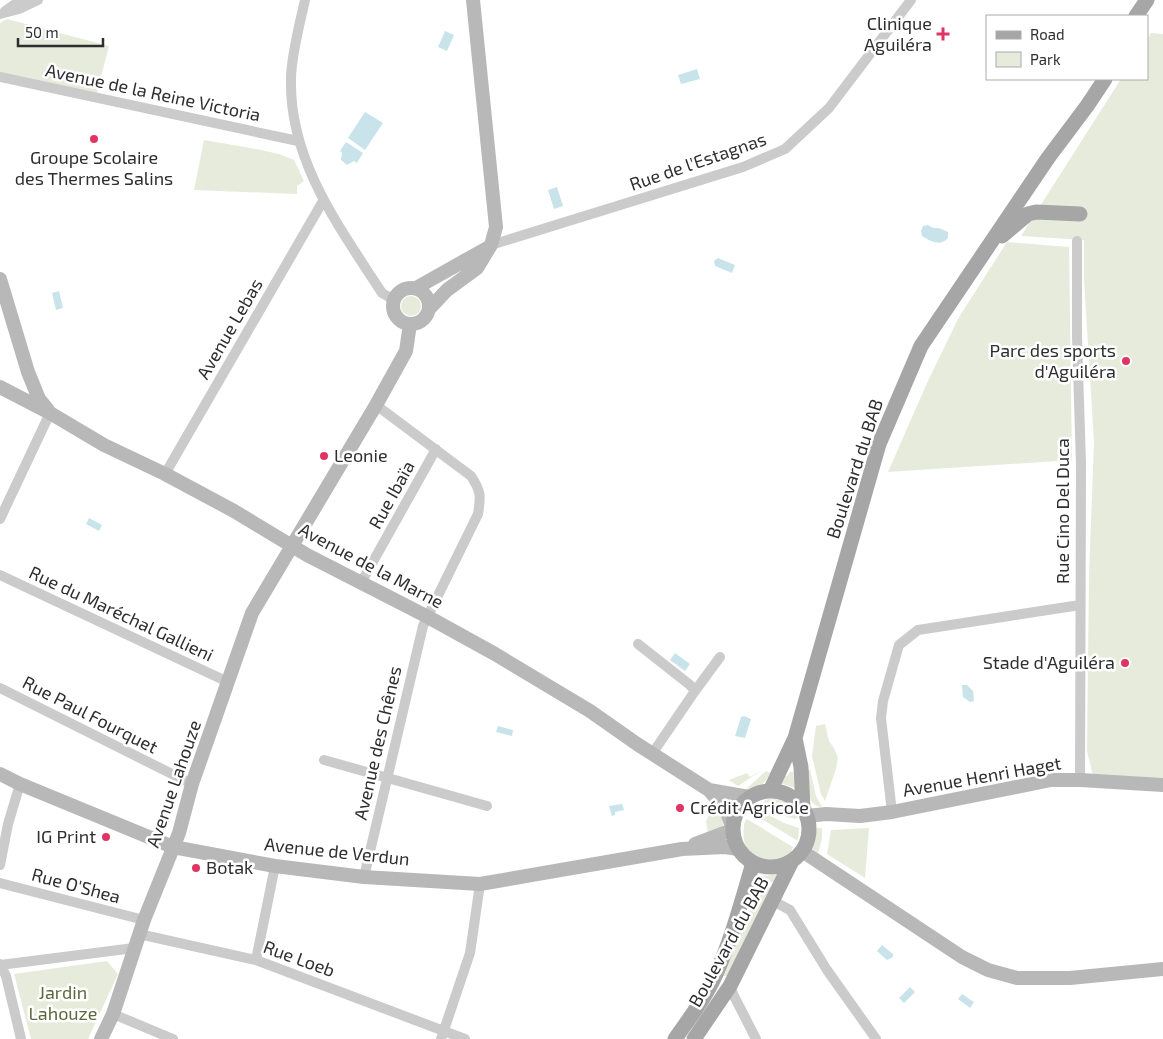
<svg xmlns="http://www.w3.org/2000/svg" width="1163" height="1039" font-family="'Exo 2',sans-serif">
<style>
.green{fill:#e7ebdc}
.water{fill:#c8e4ea}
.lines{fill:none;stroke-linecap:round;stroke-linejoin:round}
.street{stroke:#cbcbcb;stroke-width:10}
.secondary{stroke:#b8b8b8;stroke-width:14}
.primary{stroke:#a6a6a6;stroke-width:15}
.poi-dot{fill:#e03464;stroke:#fff;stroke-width:2}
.labels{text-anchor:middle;stroke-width:5;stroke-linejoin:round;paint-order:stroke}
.poi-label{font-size:18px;fill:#2e2e2e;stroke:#fff;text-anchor:end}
.street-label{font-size:18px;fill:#2e2e2e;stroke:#fff}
.park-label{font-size:18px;fill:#5a683c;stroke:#fff}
</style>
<rect width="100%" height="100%" fill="#fff"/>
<path class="green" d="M7,19l102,27 -13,50 -96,-22v-51z
M1151,33l12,1v745l-70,-3 -6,-25 2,-176 5,-133 -10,-162v-40l-63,-4 100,-157h26v-39z
M204,140l52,9 23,5 15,6 10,21 -7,5v8l-103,-4z
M1007,242l62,5 3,213 -184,12 39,-89 32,-66z
M401 306a10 10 0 1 1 20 0a10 10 0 1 1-20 0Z
M825,724l4,17 5,7 4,10 -2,11 -11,32 -4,-7 -9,-38 4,-30z
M764,769l-26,17 -9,-6 18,-7 3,4z
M808,770h2l6,26 6,11c-17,-1 -13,-24 -14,-37z
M766,771l4,2c-6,12 -12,17 -25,17z
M790,772h3l2,16 -15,-5 3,-8 4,1z
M771,799c13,0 23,5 27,18l-2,2 -9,-2 -24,-14 2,-3z
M713,808l7,3 4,13 -3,4 -13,6 -2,-13z
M755,808l29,15 15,5 -1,13 -48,-29 3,-3z
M747,819l46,28c-9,29 -59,18 -48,-26z
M817,828h5v11l-4,14 -7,-5z
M869,828l-4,50 -38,-24 4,-24z
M779,874l-2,8 -16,1 -11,9 6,-15z
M770,887l3,1 -44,88h-8l20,-53 5,1c5,-15 6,-34 24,-37z
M107,961l11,13 -30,65h-57l-17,-65z"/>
<path class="water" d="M445,31l9,4 -7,16 -9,-4z
M697,69l3,10 -19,5 -3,-9z
M365,112l18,11 -18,27 -17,-12z
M346,142l17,11 -6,10 -3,-2 -7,4 -6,-5 1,-7 -2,-2z
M557,187l6,19 -9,3 -6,-19z
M928,225l5,3h6l9,4v6c-8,9 -18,3 -26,-2l-1,-5 2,-5z
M718,258l17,7 -3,8 -17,-7 -1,-5z
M59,291l4,17 -7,2 -4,-17z
M89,518l13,7 -3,6 -13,-7z
M675,653l15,11 -5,7 -15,-11z
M962,685h5l6,6 1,10 -4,1 -7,-5z
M744,716l7,3 -6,19 -10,-2 6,-19z
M498,726l15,4 -1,6 -16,-4z
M622,804l2,6 -9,2v3l-3,1 -3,-10z
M882,945l11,9v3l-6,3 -10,-9z
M910,987l5,5 -11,11 -5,-5z
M962,994l12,8 -4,6 -12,-9z"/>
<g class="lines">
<path class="street" d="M305,0c-5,23 -14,56 -14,79 -2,82 49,149 91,214l12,7
M5,11l16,-11
M0,14l19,-5 19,-9
M0,77l298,64
M1077,241v96l4,127 -1,316
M491,245l252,-78 42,-18 44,-41 82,-108
M165,474l158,-273
M0,519l50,-106
M0,575l228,107
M361,583l75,-134
M638,644l52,41 5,6
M0,688l192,96
M652,754l43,-63 25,-34
M324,760l163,46
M892,812l-11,-94 2,-17 16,-56 19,-15 162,-25
M0,865l8,-41 12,-40
M364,877l59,-251 55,-112c3,-18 3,-23 -7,-38l-95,-71
M0,883l144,37
M773,901l17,9 37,60 49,69
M139,934l117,26 209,79
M256,960l19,-94
M0,964l6,12 15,63
M0,965l134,-17
M730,986l3,8 23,45
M113,1014l60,25
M441,1039l29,-86 10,-69"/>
<path class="secondary" d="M0,279l28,93 11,27 9,11
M393 306a18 18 0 1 1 36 0a18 18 0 1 1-36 0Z
M416,288l73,-41
M430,308l17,-18 30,-22 14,-23 5,-18 -23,-227
M0,387l50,26 54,32 61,29 69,37 73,44 121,62 67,37 95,57 47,33 72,46 17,20 6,16
M0,774l20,10 153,63 102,19 89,11 116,7 202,-35 43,-2 13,2
M709,790l40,7
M807,816l19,-2 34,2 32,-4 159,-32h29l83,5
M695,844l37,-14
M802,851l160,106 26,13 29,8h53l93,-9
M101,1039l12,-25 31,-94 35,-87 13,-49 60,-171 124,-208 30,-54 4,-27"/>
<path class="primary" d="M1136,16l11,-16
M1002,236l26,-22 8,-2 44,2
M795,738l6,29 2,41
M733 829a38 38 0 1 1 76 0a38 38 0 1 1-76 0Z
M770,791l25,-53 84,-294 42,-98 127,-188 39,-52 18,-27
M675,1039c14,-20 31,-42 41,-65 16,-36 26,-74 37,-111
M694,1039l36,-53 62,-125"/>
</g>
<g class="poi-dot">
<path d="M940.5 26.5h5v5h5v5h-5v5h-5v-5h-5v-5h5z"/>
<circle cx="94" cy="139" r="5"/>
<circle cx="1126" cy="361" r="5"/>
<circle cx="324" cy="456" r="5"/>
<circle cx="1125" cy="663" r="5"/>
<circle cx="680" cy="808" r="5"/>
<circle cx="106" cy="837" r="5"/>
<circle cx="196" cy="868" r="5"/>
</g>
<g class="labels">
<g class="poi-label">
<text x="932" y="30">Clinique<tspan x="932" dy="21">Aguiléra</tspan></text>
<text x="94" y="164" text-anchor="middle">Groupe Scolaire<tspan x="94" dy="21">des Thermes Salins</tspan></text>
<text x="1116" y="357">Parc des sports<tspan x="1116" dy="21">d'Aguiléra</tspan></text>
<text x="334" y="462" text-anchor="start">Leonie</text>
<text x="1115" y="669">Stade d'Aguiléra</text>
<text x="690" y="814" text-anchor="start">Crédit Agricole</text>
<text x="96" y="843">IG Print</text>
<text x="206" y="874" text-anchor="start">Botak</text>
</g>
<g class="street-label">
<text transform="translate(153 93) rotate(12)" y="6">Avenue de la Reine Victoria</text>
<text transform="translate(698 162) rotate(-19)" y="6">Rue de l'Estagnas</text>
<text transform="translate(230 329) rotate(-60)" y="6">Avenue Lebas</text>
<text transform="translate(855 469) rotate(-72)" y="6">Boulevard du BAB</text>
<text transform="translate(392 495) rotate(-61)" y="6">Rue Ibaïa</text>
<text transform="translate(1063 511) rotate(-90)" y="6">Rue Cino Del Duca</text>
<text transform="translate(371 566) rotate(28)" y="6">Avenue de la Marne</text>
<text transform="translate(121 614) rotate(25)" y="6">Rue du Maréchal Gallieni</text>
<text transform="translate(90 715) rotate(27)" y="6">Rue Paul Fourquet</text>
<text transform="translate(378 743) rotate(-77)" y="6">Avenue des Chênes</text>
<text transform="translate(982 777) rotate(-10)" y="6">Avenue Henri Haget</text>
<text transform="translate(174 784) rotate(-71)" y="6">Avenue Lahouze</text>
<text transform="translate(337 852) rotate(6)" y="6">Avenue de Verdun</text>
<text transform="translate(76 886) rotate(15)" y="6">Rue O'Shea</text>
<text transform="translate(729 942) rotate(-61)" y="6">Boulevard du BAB</text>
<text transform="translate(299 959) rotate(20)" y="6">Rue Loeb</text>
</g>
<g class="park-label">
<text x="63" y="999">Jardin<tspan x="63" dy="21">Lahouze</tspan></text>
</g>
</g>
<rect x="986" y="15" width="162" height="65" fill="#ffffff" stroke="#ababab"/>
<rect x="996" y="31" width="25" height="8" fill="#a6a6a6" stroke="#ababab"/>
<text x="1030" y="40" font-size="15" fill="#2e2e2e">Road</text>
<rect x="996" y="52" width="25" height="15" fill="#e7ebdc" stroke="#ababab"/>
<text x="1030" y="65" font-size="15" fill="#2e2e2e">Park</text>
<path d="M18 38v8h85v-8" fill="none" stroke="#2e2e2e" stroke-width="2.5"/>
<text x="25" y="38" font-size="15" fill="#2e2e2e" stroke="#ffffff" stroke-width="4" paint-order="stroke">50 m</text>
</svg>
